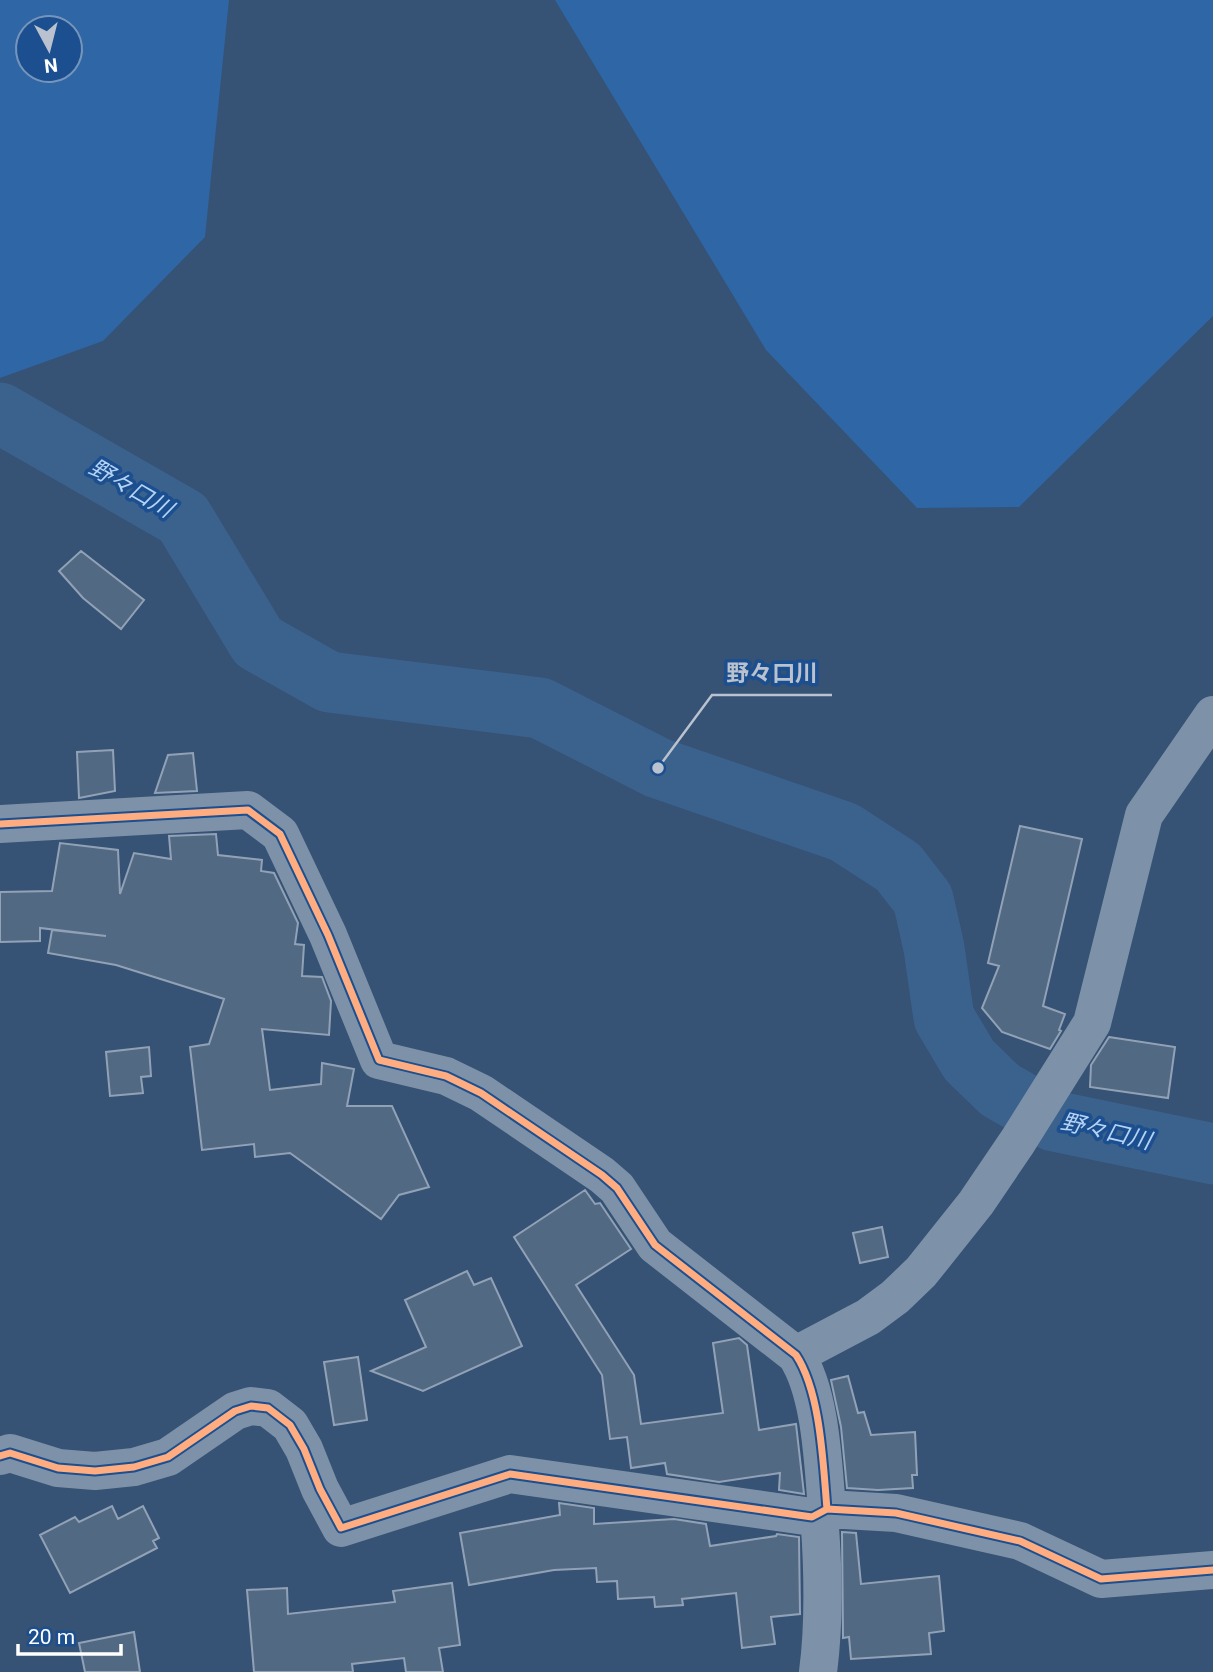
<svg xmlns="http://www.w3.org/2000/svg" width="1213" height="1672" font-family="Roboto,'Noto Sans JP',sans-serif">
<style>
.green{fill:#2f66a5;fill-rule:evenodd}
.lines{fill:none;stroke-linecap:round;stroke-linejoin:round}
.river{stroke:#3b618d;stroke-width:61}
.building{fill:#526984;stroke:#92a2b6;stroke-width:2}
.minor{stroke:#7d92a8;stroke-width:38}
.cycleway-casing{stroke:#1b4f8f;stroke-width:11}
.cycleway{stroke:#ffac80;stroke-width:7}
.labels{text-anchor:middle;stroke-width:7;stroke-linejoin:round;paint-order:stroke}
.water-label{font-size:23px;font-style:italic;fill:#b5d3f5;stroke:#1b4f8f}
.leader{fill:none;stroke:#b9c2ce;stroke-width:2.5}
.callout-dot{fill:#b9c2ce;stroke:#1b4f8f;stroke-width:2.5}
.callout-label{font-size:23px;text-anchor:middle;font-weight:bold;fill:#b9c2ce;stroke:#1b4f8f;stroke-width:7;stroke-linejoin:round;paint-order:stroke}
</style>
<rect width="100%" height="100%" fill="#365274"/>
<path class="green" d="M0,0h229l-24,237 -102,104 -103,37zM70,28v42h-42v-42z
M555,0h658v316l-194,191 -102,1 -151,-158z"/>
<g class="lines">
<path class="river" d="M0,413l183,105 75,124 71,40 211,26 118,60 186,64 54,35 25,32 11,49 10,70 25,42 31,30 54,31 159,33"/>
</g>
<path class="building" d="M81,551l63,49 -23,29 -38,-31 -24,-27z
M113,750l2,41 -36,7 -2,-46z
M193,753l4,38 -42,2 13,-38z
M1020,826l62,13 -39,167 22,8 -6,16 2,1 -11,18 -48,-17 -20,-24 17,-42 -11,-3z
M216,834l2,21 44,5 -1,11 13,2 24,50 -3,21 9,1 -2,31 20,1 9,24 -2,34 -67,-6 8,61 51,-6 1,-21 32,6 -7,37h45l37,81 -30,8 -18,24 -91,-66 -35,4 -1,-13 -52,6 -12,-103 19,-3 15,-45 -108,-34 -68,-12 4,-23 54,6 -66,-8v13l-40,1v-50l52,-1 8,-48 58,7 2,44 14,-41 37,6 -2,-23z
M1109,1037l66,10 -7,51 -78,-11 1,-22z
M149,1047l2,29 -10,1 2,16 -33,3 -4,-44z
M585,1190l10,14 5,-1 31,46 -55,36 58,90 7,49 82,-11 -10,-70 26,-5 8,7 12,85 37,-6 8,70 -25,-4 1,-17 -61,9 -52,-8 -2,-11 -34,5 -4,-31 -17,2 -8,-64 -88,-138z
M882,1227l6,30 -28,6 -7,-30z
M467,1271l7,14 17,-7 31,68 -99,45 -52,-20 55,-24 -21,-47z
M358,1357l9,63 -33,5 -10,-63z
M848,1376l10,37 6,-1 7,23 44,-3 2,43h-5l1,13 -35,2 -31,-2 -6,-61 -10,-47z
M559,1503l35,5v16l80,-5 32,5 4,22 66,-10 1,-2 22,3 1,77 -29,3 4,27 -33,4 -6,-55 -54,6 1,6 -28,2 -1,-10 -36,2 -1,-18 -20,1 -1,-14 -42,2 -85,15 -9,-52 100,-18z
M112,1506l6,13 25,-13 16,32 -6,3 4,7 -87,45 -30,-58 35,-18 4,5z
M842,1532l14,1 5,51 78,-8 5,55 -15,2 2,21 -80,5 -2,-22 -6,1z
M452,1583l8,62 -21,3 4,24h-37l-2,-14 -52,6 1,8h-99l-7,-82 40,-2 1,26 107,-12 -2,-11z
M134,1632l6,40h-55l-6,-29z"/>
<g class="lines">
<path class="minor" d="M0,824l248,-14 32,24 48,101 51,125 67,16 35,17 121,82 15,13 38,57 141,110c25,38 27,109 31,154
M796,1355l72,-38 27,-20 26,-25 55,-69 42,-62 74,-118 52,-208 69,-100
M0,1456l10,-3 48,15 37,3 39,-4 34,-10 67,-46 16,-5 17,2 22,17 14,24 16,40 21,39 169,-54 302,43 15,-8 69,4 124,28 81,38 112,-9
M818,1672c7,-53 5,-106 1,-159"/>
<g class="cycleway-casing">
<path id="cycleway" d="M0,824l248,-14 32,24 48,101 51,125 67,16 35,17 121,82 15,13 38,57 141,110c25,38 27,109 31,154
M0,1456l10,-3 48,15 37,3 39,-4 34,-10 67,-46 16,-5 17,2 22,17 14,24 16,40 21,39 169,-54 302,43 15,-8 69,4 124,28 81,38 112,-9"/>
</g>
<use href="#cycleway" class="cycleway"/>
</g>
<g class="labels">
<g class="water-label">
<text transform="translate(131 488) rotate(30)" y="8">野々口川</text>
<text transform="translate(1106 1131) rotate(13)" y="8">野々口川</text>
</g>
</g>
<path class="leader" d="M658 768L712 695H832"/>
<circle class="callout-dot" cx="658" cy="768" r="7"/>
<g class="callout-label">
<text x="772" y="681">野々口川</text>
</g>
<g transform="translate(49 49) rotate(173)"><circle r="33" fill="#1b4f8f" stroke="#7695bc" stroke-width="2"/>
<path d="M0-5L12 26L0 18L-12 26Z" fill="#b9c2ce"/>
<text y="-10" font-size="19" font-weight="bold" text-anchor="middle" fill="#ffffff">N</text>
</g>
<path d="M18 1644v10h103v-10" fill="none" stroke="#ffffff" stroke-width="3.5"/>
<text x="28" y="1644" font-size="21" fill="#ffffff" stroke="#1b4f8f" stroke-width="5" paint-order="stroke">20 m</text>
</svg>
